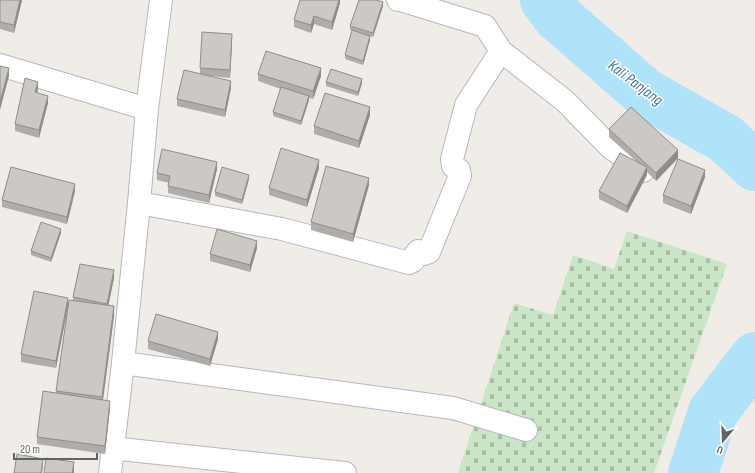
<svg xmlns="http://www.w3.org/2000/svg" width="755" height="473" font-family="'Sofia Sans Condensed',sans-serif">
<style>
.cemetery{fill:url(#cemetery-stones)}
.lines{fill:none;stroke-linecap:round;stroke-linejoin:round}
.river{stroke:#afe3fa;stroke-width:50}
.minor-casing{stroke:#b5b8bb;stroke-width:24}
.minor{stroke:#fff;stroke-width:22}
.wall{fill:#afaca9}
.shaded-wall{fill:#8f8c89}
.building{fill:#ccc8c4;stroke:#8f8c89}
.labels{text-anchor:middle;stroke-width:3;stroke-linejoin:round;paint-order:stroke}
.water-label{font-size:16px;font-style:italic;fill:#447b9b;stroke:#fff}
</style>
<defs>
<pattern id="cemetery-stones" width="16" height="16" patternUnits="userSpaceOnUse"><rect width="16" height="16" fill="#cbe5c7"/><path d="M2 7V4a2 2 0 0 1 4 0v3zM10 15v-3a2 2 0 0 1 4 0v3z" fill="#a8bda5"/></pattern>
</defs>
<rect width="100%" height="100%" fill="#f0ede8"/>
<path class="cemetery" d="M627,231l100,33 -73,209h-196l56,-170 39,12 20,-60 41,14z"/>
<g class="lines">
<path class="river" d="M545,0l12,16 88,77 81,46 29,27
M693,473l20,-61 42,-55"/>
<g class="minor-casing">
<path id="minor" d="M398,0l6,1 81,25 16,25 64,50 45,46 33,24
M0,65l147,44
M139,203l143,26 127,34 4,-2 2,-6 3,-4 6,3 5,-2 31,-76 -1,-6 -6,-4 -1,-7 14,-54 35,-54
M123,363l330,45 73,22
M112,448l18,2 215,23
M110,473l13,-110 16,-160 8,-94 14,-109"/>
</g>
<use href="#minor" class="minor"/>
</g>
<path class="wall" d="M0,0h22l-8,33 -14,-4z
M340,0v3l-8,27 -18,-6 -3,9 -17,-6v-7z
M383,6l-10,31 -3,-1v4l-7,25 -18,-6v-4l7,-25h-2v-4z
M232,42l-2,36 -19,-2 20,12 -6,29 -48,-11v-7l23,-25v-6z
M258,74l63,2 -8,23 -4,-1v2l-8,25 -28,-9v-4l8,-23 -23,-8z
M326,82l36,1 -4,13 -32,-10z
M38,89l-1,4 11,10 -9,35 -24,-7v-7z
M370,115l-11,33 -45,-14v-8z
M609,129l69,29 -22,23 -9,-9v3l-20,38 -28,-14v-8l38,-29 -28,-25z
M319,168l-12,39 -38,-12v-7z
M217,169l-8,34 -41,-10v-7l1,-3 -12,-3v-7z
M705,177l-14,37 -28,-11v-8z
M249,179l-7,25 -27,-8v-4z
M369,185l-16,57 -42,-12v-8z
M75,191l-8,33 -65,-17v-7z
M61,233l-10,29 -20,-7v-4z
M257,248l-7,24 -40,-11v-7z
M114,278l-6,28 6,10 -11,84 7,8 -5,46 -68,-10v-7l19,-44 11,-80 -11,55 -35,-6v-8l47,-52 5,-1v-4z
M218,339l-8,27 -62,-17v-8z"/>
<path class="shaded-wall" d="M20,0h2l-8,33v-8z
M339,0h1v3l-8,27v-8z
M383,2v4l-10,31v-4z
M314,16v8l-3,9v-8z
M232,34v8l-2,36v-8z
M370,36v4l-7,25v-4z
M9,68v8l-9,34v-8z
M321,68v8l-8,23v-8z
M362,79v4l-4,13v-4z
M231,81v7l-6,29v-7z
M38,82v7l-3,11v-8z
M48,96v7l-9,35v-8z
M309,96v4l-8,25v-4z
M370,107v8l-11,33v-7z
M678,150v8l-22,23v-8z
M319,160v8l-12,39v-7z
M217,162v7l-8,34v-8z
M647,167v8l-20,38v-7z
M705,170v7l-14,37v-8z
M249,175v4l-7,25v-4z
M369,178v7l-16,57v-8z
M75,184v7l-8,33v-7z
M61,229v4l-10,29v-4z
M257,241v7l-7,24v-7z
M114,270v8l-7,34v-8z
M68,298v7l-12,63v-7z
M114,306v10l-12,91v-10z
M218,332v7l-8,27v-7z
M110,401v7l-5,46v-8z
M43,459v7l-1,7h-1z
M74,462v11h-2z"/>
<path class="building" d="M0,0h20l-6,25 -14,-3z
M300,0h39l-7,22 -18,-6 -3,9 -17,-5z
M359,0h17l7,2 -10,31 -23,-7z
M352,30l18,6 -7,25 -18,-6z
M202,32l30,2 -2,36 -30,-2z
M266,51l55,17 -8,23 -55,-17z
M0,66l9,2 -9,34z
M331,69l31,10 -4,13 -32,-10z
M184,70l47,11 -6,29 -48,-11z
M25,78l13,4 -3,10 13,4 -9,34 -24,-6z
M281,87l28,9 -8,25 -28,-9z
M325,93l45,14 -11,34 -45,-15z
M631,107l47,43 -22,23 -47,-44z
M281,148l38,12 -12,40 -38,-12z
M162,149l55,13 -8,33 -41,-9 2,-10 -13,-3z
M620,153l27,14 -20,39 -28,-15z
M678,159l27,11 -14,36 -28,-11z
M326,166l43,12 -16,56 -42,-12z
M11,167l64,17 -8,33 -65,-17z
M222,167l27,8 -7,25 -27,-8z
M41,222l20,7 -10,29 -20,-7z
M217,229l40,12 -7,24 -40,-11z
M80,264l34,6 -7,34 -34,-7z
M34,291l34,7 -12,63 -35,-7z
M69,300l45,6 -12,91 -46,-6z
M156,314l62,18 -8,27 -62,-18z
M43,391l67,10 -5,45 -68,-9z
M17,454l26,5 -2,14h-27z
M46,458l28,4 -2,11h-28z"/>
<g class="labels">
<g class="water-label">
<text transform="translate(636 82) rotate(37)" y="6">Kali Panjang</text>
</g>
</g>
<g transform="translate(723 441) rotate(199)" stroke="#ffffff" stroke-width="3" paint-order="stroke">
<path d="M0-3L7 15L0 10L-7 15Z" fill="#5f6467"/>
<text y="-6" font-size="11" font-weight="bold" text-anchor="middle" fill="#5f6467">U</text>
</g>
<path d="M14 453v6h83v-6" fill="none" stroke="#5f6467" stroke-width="2"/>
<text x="20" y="453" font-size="12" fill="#5f6467" stroke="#ffffff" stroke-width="3" paint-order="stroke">20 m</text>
</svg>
